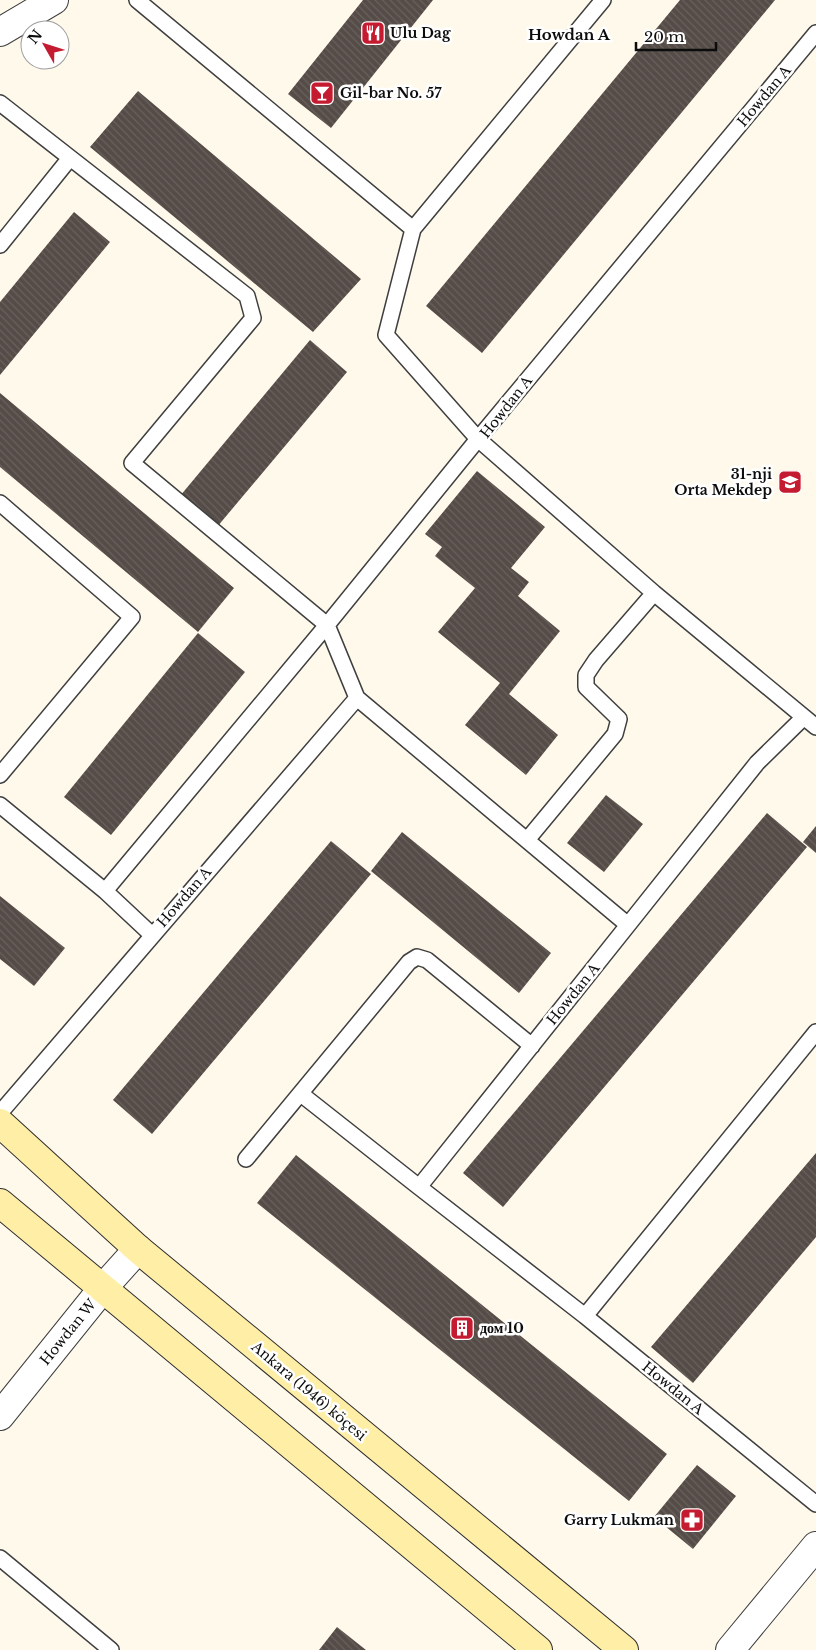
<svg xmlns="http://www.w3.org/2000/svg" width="816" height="1650" font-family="'Libre Baskerville',serif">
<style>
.building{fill:url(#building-back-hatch)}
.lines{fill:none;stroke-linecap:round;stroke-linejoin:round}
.lane-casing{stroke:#3f3f3f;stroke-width:18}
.street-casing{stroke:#3f3f3f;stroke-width:30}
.secondary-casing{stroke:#2e2e2e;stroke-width:30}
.lane{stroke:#fff;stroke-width:15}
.street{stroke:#fff;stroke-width:28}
.secondary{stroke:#ffeea6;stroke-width:28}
.labels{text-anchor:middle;stroke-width:5;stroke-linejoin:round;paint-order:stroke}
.poi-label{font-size:14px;font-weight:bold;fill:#0c0c0c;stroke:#fff;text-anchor:start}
.street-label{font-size:14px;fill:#0c0c0c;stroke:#fff}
.neighbourhood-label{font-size:15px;font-weight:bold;fill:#0c0c0c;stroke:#fff}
</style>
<defs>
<pattern id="building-back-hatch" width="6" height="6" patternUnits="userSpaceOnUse" patternTransform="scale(1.25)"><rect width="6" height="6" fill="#554c47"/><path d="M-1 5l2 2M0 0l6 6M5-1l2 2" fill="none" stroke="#68615d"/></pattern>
</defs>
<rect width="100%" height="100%" fill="#fff9eb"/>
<path class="building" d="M363,0h70l-102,128 -43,-34z
M680,0h95l-293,353 -56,-47z
M138,91l223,188 -48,53 -223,-185z
M74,212l36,30 -110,133v-73z
M310,340l37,32 -130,155 -37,-31z
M0,393l234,195 -36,44 -198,-165z
M477,471l68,56 -34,41 18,14 -11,14 42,35 -51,63 49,41 -32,40 -61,-50 35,-42 -62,-51 37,-44 -40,-32 7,-9 -17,-13z
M198,633l47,39 -134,163 -47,-38z
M606,795l37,29 -39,48 -37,-29z
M767,813l40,34 -304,360 -40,-34z
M816,826v27l-13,-11z
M402,832l149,121 -32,40 -148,-122z
M331,841l40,33 -219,260 -39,-34z
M0,896l65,52 -31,38 -34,-27z
M816,1153v84l-123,146 -42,-36z
M296,1155l371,299 -38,47 -372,-298z
M697,1465l39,31 -43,53 -39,-32z
M337,1627l29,23h-47z"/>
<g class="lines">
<g class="lane-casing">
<path id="lane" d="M137,0l276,229 190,-229
M816,33l-338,406 176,154 162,134
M0,103l247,193 6,22 -121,145 195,162 30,73
M0,245l70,-87
M0,503l132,114 -132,158
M0,805l105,86 47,44
M527,840l88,-106 4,-15 -33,-32v-12l10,-15 58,-67
M105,891l222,-266 151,-186 -92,-104 27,-106
M628,925l129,-162 46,-45
M301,1094l118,93
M0,1113l357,-415 271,227 -209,262 166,129 231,188
M246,1159l163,-197 8,-5 10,3 105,86
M585,1316l231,-284
M0,1558l111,92"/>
</g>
<g class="street-casing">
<path id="street" d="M0,32l54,-32
M0,1416l103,-128 35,-39
M730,1650l86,-104"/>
</g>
<g class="secondary-casing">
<path id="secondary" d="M0,1123l138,126 486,401
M0,1203l538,447"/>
</g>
<use href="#lane" class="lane"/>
<use href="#street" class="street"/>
<use href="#secondary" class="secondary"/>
</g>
<defs>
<g id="restaurant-square" transform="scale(1.25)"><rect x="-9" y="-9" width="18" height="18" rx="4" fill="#c51b31" stroke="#fff"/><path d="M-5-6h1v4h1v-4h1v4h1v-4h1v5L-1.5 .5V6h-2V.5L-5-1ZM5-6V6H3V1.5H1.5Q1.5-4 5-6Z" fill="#fff"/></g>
<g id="bar-square" transform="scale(1.25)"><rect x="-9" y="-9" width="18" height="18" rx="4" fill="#c51b31" stroke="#fff"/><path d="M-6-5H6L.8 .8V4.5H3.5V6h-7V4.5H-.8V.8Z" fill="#fff"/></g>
<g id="school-square" transform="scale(1.25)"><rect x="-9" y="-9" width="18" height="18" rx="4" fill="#c51b31" stroke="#fff"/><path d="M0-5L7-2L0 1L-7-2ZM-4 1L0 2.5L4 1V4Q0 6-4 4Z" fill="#fff"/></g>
<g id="building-square" transform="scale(1.25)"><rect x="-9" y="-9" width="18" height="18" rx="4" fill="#c51b31" stroke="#fff"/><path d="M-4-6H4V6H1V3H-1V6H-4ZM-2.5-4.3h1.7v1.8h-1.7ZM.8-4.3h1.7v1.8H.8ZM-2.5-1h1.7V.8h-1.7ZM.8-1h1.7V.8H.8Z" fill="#fff"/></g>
<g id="pharmacy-square" transform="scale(1.25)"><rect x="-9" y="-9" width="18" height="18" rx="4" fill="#c51b31" stroke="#fff"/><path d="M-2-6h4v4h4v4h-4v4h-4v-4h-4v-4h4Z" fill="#fff"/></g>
</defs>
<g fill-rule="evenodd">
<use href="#restaurant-square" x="373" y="33"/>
<use href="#bar-square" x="322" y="93"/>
<use href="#school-square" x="790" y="482"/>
<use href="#building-square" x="462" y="1328"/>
<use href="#pharmacy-square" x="692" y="1520"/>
</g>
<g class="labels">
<g class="poi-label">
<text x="390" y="38">Ulu Dag</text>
<text x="340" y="98">Gil-bar No. 57</text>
<text x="772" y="479" text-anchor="end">31-nji<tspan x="772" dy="16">Orta Mekdep</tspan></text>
<text x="480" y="1333">дом 10</text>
<text x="674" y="1525" text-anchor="end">Garry Lukman</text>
</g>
<g class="street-label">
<text transform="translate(764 96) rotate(-50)" y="5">Howdan A</text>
<text transform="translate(506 407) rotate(-52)" y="5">Howdan A</text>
<text transform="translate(184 897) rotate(-49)" y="5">Howdan A</text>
<text transform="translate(573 994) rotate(-51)" y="5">Howdan A</text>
<text transform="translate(68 1332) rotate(-51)" y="5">Howdan W</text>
<text transform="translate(673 1388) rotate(39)" y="5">Howdan A</text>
<text transform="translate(309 1391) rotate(40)" y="5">Ankara (1946) köçesi</text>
</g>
<g class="neighbourhood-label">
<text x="569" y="40">Howdan A</text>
</g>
</g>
<g transform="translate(45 45) rotate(309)"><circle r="24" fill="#ffffff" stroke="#9e9e9e"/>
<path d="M0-4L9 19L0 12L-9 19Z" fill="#c51b31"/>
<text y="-8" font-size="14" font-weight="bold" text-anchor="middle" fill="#0c0c0c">N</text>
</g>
<path d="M636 42v8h80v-8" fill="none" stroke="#0c0c0c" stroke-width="2.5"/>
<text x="644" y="42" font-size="15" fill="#0c0c0c" stroke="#ffffff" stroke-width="4" paint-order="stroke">20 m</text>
</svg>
